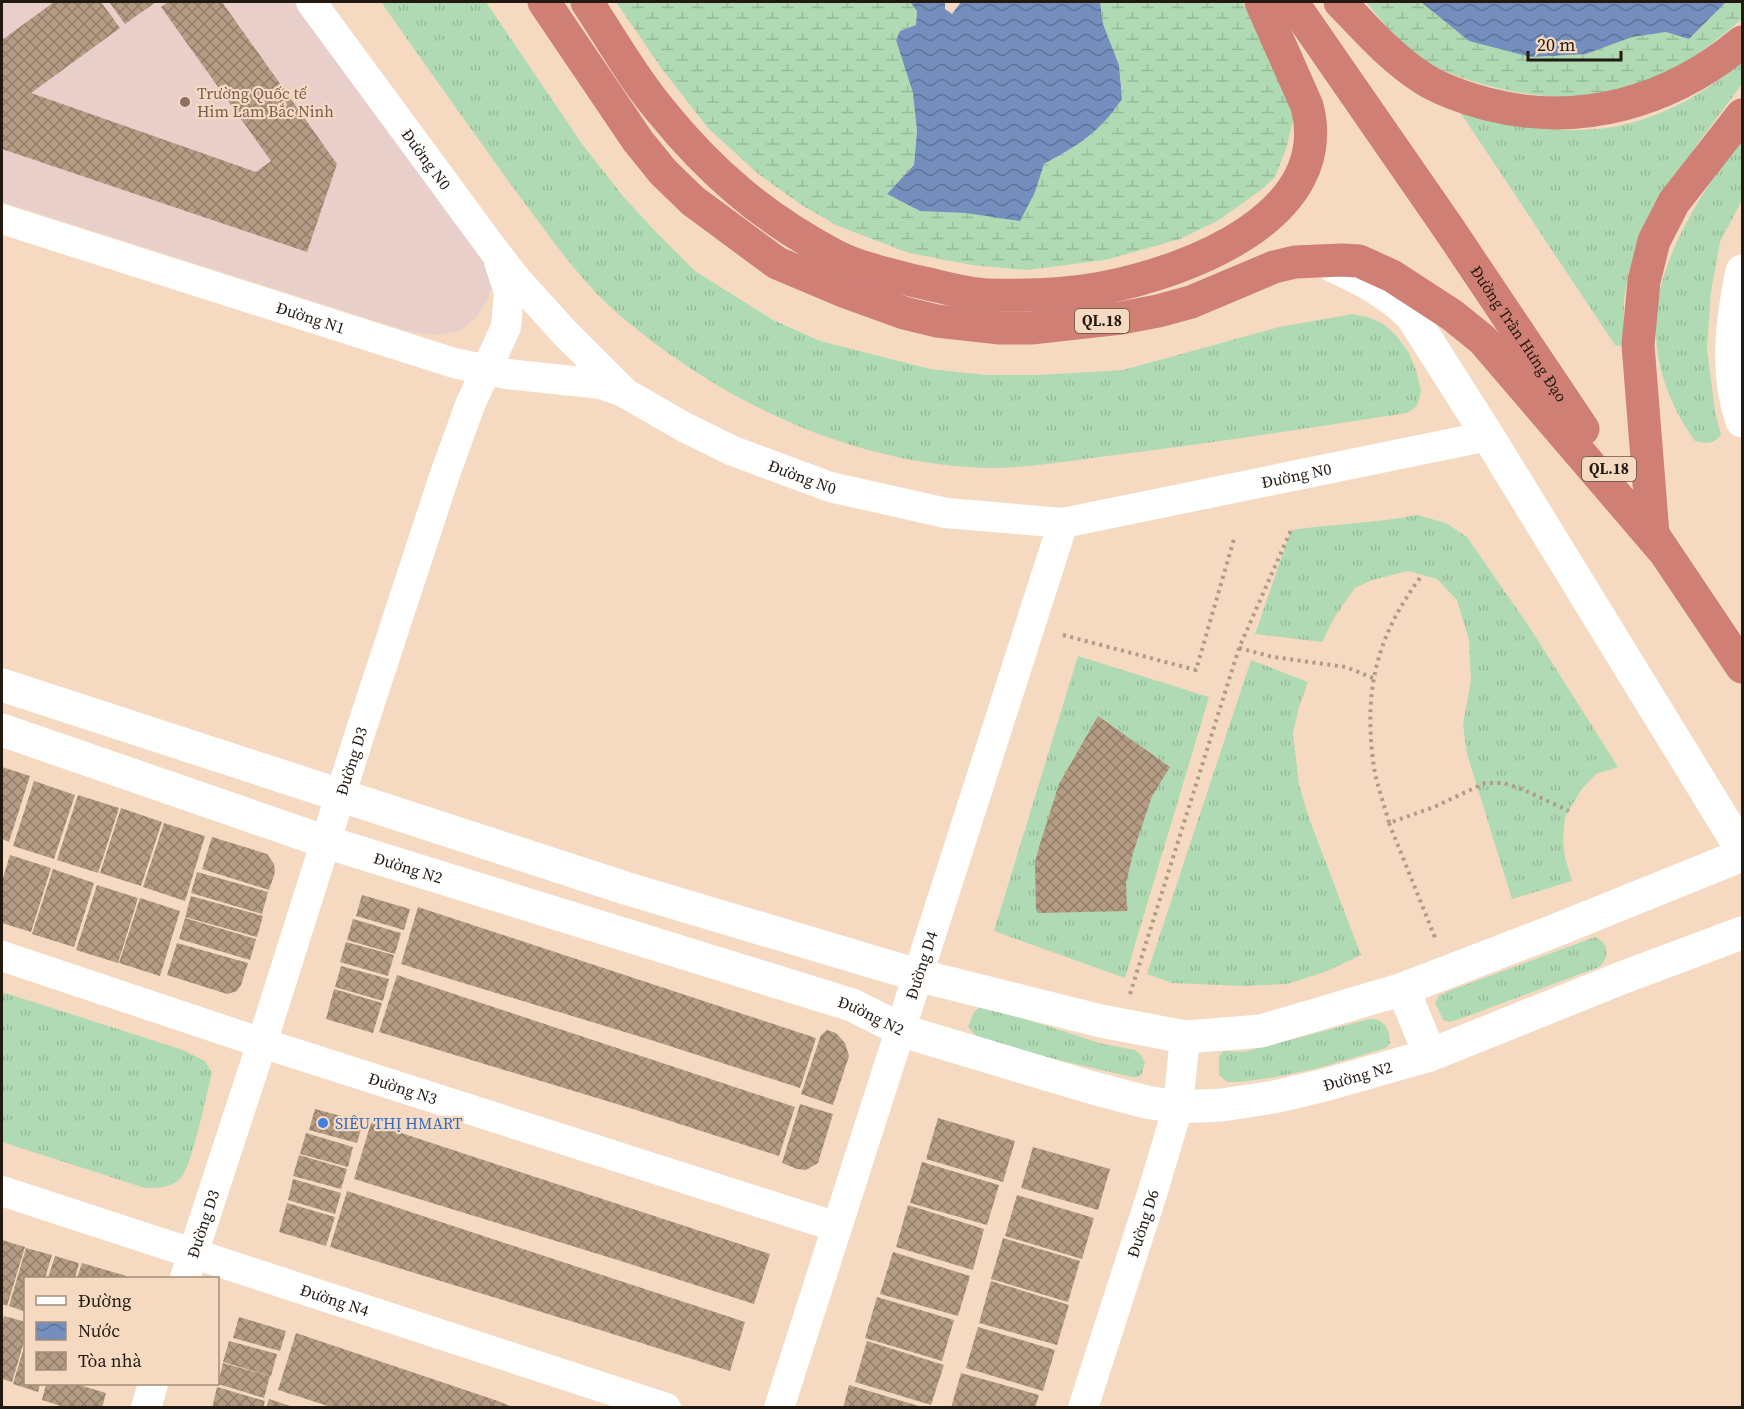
<svg xmlns="http://www.w3.org/2000/svg" width="1744" height="1409" font-family="'Source Serif 4',serif">
<style>
.education{fill:#e9cfca}
.grass{fill:url(#grass-tufts)}
.wetland{fill:url(#wetland-marsh)}
.water{fill:url(#water-waves)}
.building{fill:url(#building-cross-hatch)}
.lines{fill:none;stroke-linecap:round;stroke-linejoin:round}
.path{stroke:#b09b87;stroke-width:4;stroke-dasharray:3 4.5;stroke-linecap:butt}
.street{stroke:#fff;stroke-width:30}
.secondary{stroke:#fff;stroke-width:33}
.highway{stroke:#cf7f74;stroke-width:33}
.education-dot{fill:#8d6e63;stroke:#f5dac1;stroke-width:2}
.shop-dot{fill:#3f7fe0;stroke:#f5dac1;stroke-width:2}
.labels{text-anchor:middle;stroke-width:4.5;stroke-linejoin:round;paint-order:stroke}
.shield{fill:#f5dac1;stroke:#615345;stroke-width:1.5}
.shield-label{font-size:15px;font-weight:bold;fill:#221910}
.education-label{font-size:16px;fill:#785e54;stroke:#f5dac1;text-anchor:start}
.street-label{font-size:16px;fill:#221910;stroke:#f5dac1}
.shop-label{font-size:16px;fill:#366cbe;stroke:#f5dac1;text-anchor:start}
</style>
<defs>
<pattern id="grass-tufts" width="24" height="20" patternUnits="userSpaceOnUse" patternTransform="scale(1.5)"><rect width="24" height="20" fill="#b0dab3"/><path d="M3 7l-1-3M5 7V3M7 7l1-3M15 17l-1-3M17 17v-4M19 17l1-3" fill="none" stroke="#97ba99"/></pattern>
<pattern id="wetland-marsh" width="20" height="14" patternUnits="userSpaceOnUse" patternTransform="scale(1.5)"><rect width="20" height="14" fill="#b0dab3"/><path d="M1 5h8M5 5V1M11 12h8M15 12V8" fill="none" stroke="#97ba99"/></pattern>
<pattern id="water-waves" width="16" height="10" patternUnits="userSpaceOnUse" patternTransform="scale(1.5)"><rect width="16" height="10" fill="#748ebe"/><path d="M0 5q4-4 8 0t8 0" fill="none" stroke="#5f7399"/></pattern>
<pattern id="building-cross-hatch" width="8" height="8" patternUnits="userSpaceOnUse" patternTransform="scale(1.5)"><rect width="8" height="8" fill="#b49b83"/><path d="M0 0l8 8M0 8l8-8" fill="none" stroke="#927e6a"/></pattern>
</defs>
<rect width="100%" height="100%" fill="#f5dac1"/>
<path class="education" d="M2,2h292l195,264 4,18 -7,19 -10,15 -16,13 -22,4 -31,-4 -405,-129z"/>
<path class="grass" d="M381,2h105l96,142 40,51 33,36 40,40 78,49 47,21 110,28 56,6h52l85,-5 156,-43 74,-13 14,3 15,6 13,11 14,19 7,17 5,21 -4,15 -10,7c-97,15 -195,30 -292,42 -49,6 -99,16 -147,12 -113,-8 -221,-55 -311,-122 -24,-18 -49,-38 -69,-61 -29,-32 -53,-68 -79,-102 -43,-60 -86,-120 -128,-180z
M1742,61v23l-46,62 -53,84 -15,45 -4,25v43l-4,3 -5,-1 -155,-233c41,16 114,23 158,14 45,-9 91,-35 124,-65z
M1742,137v63l-22,42 -9,50 -4,57 8,63 6,23c-8,9 -14,9 -26,6 -80,-114 -24,-206 47,-304z
M1417,515l29,8 21,14 65,94 86,136 -22,7 -15,16 -16,27 -2,22 2,19 7,23 -60,18 -45,-145 -4,-29 8,-45 -2,-40 -12,-40 -20,-21 -29,-8 -36,9 -17,8 -21,30 -12,24 -67,-8 36,-104c42,-6 85,-7 126,-15z
M1078,656l131,41 -84,281 -131,-47z
M1251,660l57,22 -9,25 -6,26 6,52 11,36 51,134 -36,17 -38,12 -43,2 -72,-3 -25,-9z
M1595,937c14,5 15,21 4,30l-142,53 -8,2 -6,-2 -8,-18 5,-7 9,-4z
M2,992l181,58 22,11 7,12c-5,19 -20,93 -31,105 -10,10 -23,10 -36,10l-143,-46z
M980,1007l14,2 109,35 32,6 6,5 4,8 -3,10 -3,4h-7l-104,-24 -51,-16 -9,-10 6,-15z
M1370,1019c15,0 20,10 20,24l-4,5 -71,21 -45,9 -32,4h-11l-8,-7v-19l5,-5 19,1z"/>
<path class="wetland" d="M616,2h294l7,9 -1,14 -16,6 -4,9 18,53 3,38 -3,34 -27,29 33,17 46,2 69,-21 9,-28c36,-19 55,-32 78,-66l-3,-33 -16,-41 -3,-22h142l32,58 21,53 -9,36 -11,28 -14,13 -42,30 -39,19 -75,21 -78,10 -55,-5 -63,-12 -71,-27 -38,-22 -43,-31 -49,-45 -46,-59z
M1366,2h55l48,39 117,13 45,-17 35,-5 23,7 37,-37h16v17c-28,24 -59,48 -94,63 -8,4 -17,5 -26,7 -10,2 -21,5 -31,7 -45,7 -139,-13 -175,-41 -20,-15 -35,-35 -50,-53z"/>
<path class="water" d="M910,2h35v7l7,5 9,-12h139l3,22 16,41 3,34c-23,34 -42,45 -78,65l-9,28 -15,29 -54,-8 -46,-2 -33,-17 27,-29 3,-34 -4,-38 -17,-53 4,-9 16,-6 1,-14z
M1421,2h305l-37,37 -23,-7 -34,5 -46,17 -55,3 -62,-16z"/>
<path class="building" d="M54,2h47l19,26 -89,65 225,79 15,-11 -110,-154 7,-5h54l115,162 -30,88 -305,-103v-109z
M109,2h47l-31,22z
M1098,716l72,51 -18,29 -19,57 -7,30 1,28 -89,2 -2,-4 -1,-47 5,-18 19,-60z
M2,767l28,9 -21,66 -7,-3z
M34,781l41,14 -21,64 -41,-13z
M78,795l41,13 -21,65 -41,-13z
M121,808l41,14 -21,64 -41,-13z
M164,823l41,13 -20,65 -42,-14z
M212,837l55,17 7,10 1,8 -6,18 -67,-21z
M10,855l41,13 -20,64 -29,-9v-42z
M53,869l41,14 -20,64 -42,-13z
M197,872l71,20 -6,22 -71,-21z
M97,885l41,13 -20,65 -42,-13z
M362,895l48,14 -6,21 -48,-14z
M191,896l72,20 -6,21 -72,-20z
M140,898l40,13 -20,65 -41,-13z
M418,907l398,131 -16,50 -149,-48 -250,-76z
M185,918l71,21 -6,21 -71,-21z
M353,919l48,14 -6,21 -48,-14z
M346,942l48,13 -6,21 -48,-14z
M177,943l71,20 -7,22 -4,6 -10,3 -60,-19z
M341,966l48,13 -6,22 -48,-14z
M397,975l398,132 -16,49 -149,-48 -251,-76z
M334,989l48,14 -9,30 -47,-14z
M827,1030l9,3 9,10 4,13 -16,49 -32,-11 20,-59z
M800,1104l33,10 -15,49 -12,7 -9,-1 -15,-6z
M315,1109l48,13 -6,21 -48,-13z
M938,1118l77,23 -12,41 -77,-23z
M371,1123l399,131 -16,50 -130,-42 -270,-83z
M306,1133l47,14 -5,20 -48,-13z
M1033,1147l77,22 -12,41 -77,-22z
M299,1155l48,14 -6,20 -48,-13z
M922,1162l77,23 -12,40 -77,-22z
M293,1179l48,14 -6,21 -47,-14z
M347,1191l398,131 -15,49 -130,-41 -270,-83z
M1017,1195l77,23 -12,41 -77,-23z
M287,1203l48,14 -9,29 -47,-14z
M908,1205l76,24 -11,41 -77,-23z
M1003,1238l77,23 -12,41 -77,-23z
M2,1240l23,7 -18,59 -5,-2z
M26,1248l26,7 -7,23h-19v34l-17,-6z
M893,1252l77,24 -12,40 -78,-22z
M55,1256l24,7 -4,15h-27z
M82,1263l41,12 7,3h-53z
M991,1281l78,24 -12,40 -78,-22z
M877,1297l77,23 -12,41 -77,-23z
M4,1316l22,6v13l-14,47 -10,-3v-56z
M239,1317l47,14 -6,20 -47,-13z
M978,1327l77,23 -12,41 -77,-23z
M296,1333l202,68 17,7h-181l-56,-18z
M229,1341l48,13 -6,22 -48,-14z
M867,1341l77,24 -13,40 -76,-23z
M25,1344l1,40h14l-2,8 -25,-8z
M223,1363l47,13 -6,22 -46,-14z
M961,1373l78,22 -4,13h-84z
M46,1384h30l30,9 -4,15h-35l-25,-8z
M849,1385l73,22 -1,1h-78z
M217,1387l48,14 -2,7h-51z
M269,1399l24,8v1h-27z"/>
<g class="lines">
<path class="path" d="M1420,578c-43,58 -56,111 -47,182 2,21 11,43 16,63l45,-16 51,-24h19l20,7 45,21
M1063,635l133,35 38,-131
M1239,648l34,9 73,10 27,11
M1389,823l47,117
M1130,994l109,-346 52,-118"/>
<g class="street">
<path id="s1" d="M311,2l181,246 25,32 48,53 60,60 59,34 49,24 97,36 116,26 117,10 425,-87"/>
<path id="s2" d="M2,219l452,144 53,11 94,10 23,8"/>
<path id="s3" d="M2,956l260,87 575,184"/>
<path id="s4" d="M2,1191l664,217"/>
<path id="s5" d="M185,1278l77,-235 99,-313 83,-253 26,-72 36,-78 3,-35 -10,-30"/>
<path d="M146,1408l7,-24"/>
<path id="s6" d="M779,1408l284,-885"/>
<path id="s7" d="M1083,1408l69,-214 26,-87 7,-70"/>
</g>
<g class="secondary">
<path d="M1333,266c29,13 54,26 78,49l77,121 254,414"/>
<path d="M1742,271c-10,47 -17,103 0,150"/>
<path d="M2,685l623,203 292,87 184,46 84,16 76,-6 142,-42 151,-58 188,-76"/>
<path id="s8" d="M2,730l324,112 526,163 54,27 187,56 53,14 32,5 44,-2 52,-8 51,-12 105,-30 194,-78 118,-44"/>
<path d="M1403,989l27,66"/>
</g>
<g class="highway">
<path d="M544,2l94,139 25,31 30,29 84,62 69,29 58,21 33,8 63,7h31l90,-10 37,-7 33,-9 83,-35 21,-5 47,-2 17,1 33,15 60,39 31,25 179,209"/>
<path d="M587,2c24,36 46,76 74,109 50,62 103,107 173,144 25,13 54,19 81,26 25,5 49,13 74,14 38,1 76,0 113,-7 84,-16 234,-71 205,-182l-46,-104"/>
<path id="s9" d="M1292,2l157,227 134,200"/>
<path d="M1340,2c26,27 52,57 84,77 19,12 41,19 63,25 93,24 183,-2 255,-62"/>
<path d="M1650,530l92,137"/>
<path d="M1653,534l-15,-189 6,-64 10,-40 20,-39 68,-87"/>
</g>
</g>
<circle class="education-dot" cx="185" cy="102" r="6"/>
<circle class="shop-dot" cx="323" cy="1123" r="6"/>
<g class="labels">
<g class="shield">
<rect x="1075" y="309" width="54" height="24" rx="4.5"/>
<rect x="1582" y="457" width="54" height="24" rx="4.5"/>
</g>
<g class="shield-label">
<text x="1102" y="326">QL.18</text>
<text x="1609" y="474">QL.18</text>
</g>
<g class="education-label">
<text x="197" y="99">Trường Quốc tế<tspan x="197" dy="18">Him Lam Bắc Ninh</tspan></text>
</g>
<g class="street-label">
<text dy="6" stroke="none"><textPath href="#s1" startOffset="195">Đường N0</textPath></text>
<text dy="6" stroke="none"><textPath href="#s2" startOffset="324">Đường N1</textPath></text>
<text dy="6" stroke="none"><textPath href="#s9" startOffset="402">Đường Trần Hưng Đạo</textPath></text>
<text dy="6" stroke="none"><textPath href="#s1" startOffset="1203">Đường N0</textPath></text>
<text dy="6" stroke="none"><textPath href="#s1" startOffset="699">Đường N0</textPath></text>
<text dy="6" stroke="none"><textPath href="#s5" startOffset="543">Đường D3</textPath></text>
<text dy="6" stroke="none"><textPath href="#s8" startOffset="429">Đường N2</textPath></text>
<text dy="6" stroke="none"><textPath href="#s6" startOffset="465">Đường D4</textPath></text>
<text dy="6" stroke="none"><textPath href="#s8" startOffset="915">Đường N2</textPath></text>
<text dy="6" stroke="none"><textPath href="#s8" startOffset="1419">Đường N2</textPath></text>
<text dy="6" stroke="none"><textPath href="#s3" startOffset="422">Đường N3</textPath></text>
<text dy="6" stroke="none"><textPath href="#s5" startOffset="57">Đường D3</textPath></text>
<text dy="6" stroke="none"><textPath href="#s7" startOffset="194">Đường D6</textPath></text>
<text dy="6" stroke="none"><textPath href="#s4" startOffset="350">Đường N4</textPath></text>
</g>
<g class="shop-label">
<text x="335" y="1129">SIÊU THỊ HMART</text>
</g>
</g>
<rect width="1744" height="1409" fill="none" stroke="#221910" stroke-width="6"/>
<rect x="24" y="1277" width="195" height="108" fill="#f5dac1" stroke="#a18d7a" stroke-width="1.5"/>
<rect x="36" y="1296" width="30" height="9" fill="#ffffff" stroke="#a18d7a" stroke-width="1.5"/>
<text x="78" y="1307" font-size="18" fill="#221910">Đường</text>
<rect x="36" y="1322" width="30" height="18" fill="url(#water-waves)" stroke="#a18d7a" stroke-width="1.5"/>
<text x="78" y="1337" font-size="18" fill="#221910">Nước</text>
<rect x="36" y="1352" width="30" height="18" fill="url(#building-cross-hatch)" stroke="#a18d7a" stroke-width="1.5"/>
<text x="78" y="1367" font-size="18" fill="#221910">Tòa nhà</text>
<path d="M1528 51v9h93v-9" fill="none" stroke="#221910" stroke-width="3"/>
<text x="1537" y="51" font-size="18" fill="#221910" stroke="#f5dac1" stroke-width="4.5" paint-order="stroke">20 m</text>
</svg>
